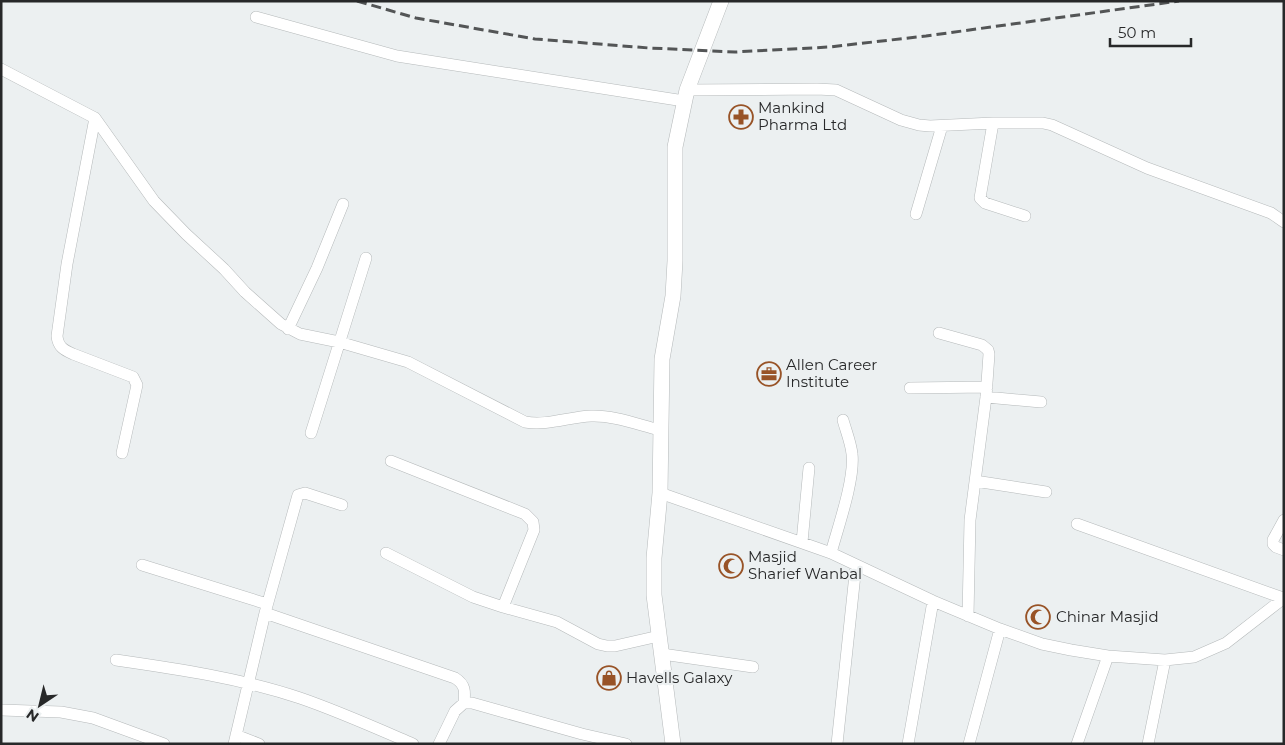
<svg xmlns="http://www.w3.org/2000/svg" width="1285" height="745" font-family="Montserrat,sans-serif">
<style>
.lines{fill:none;stroke-linecap:round;stroke-linejoin:round}
.minor-casing{stroke:#b5b9ba;stroke-width:12}
.major-casing{stroke:#b5b9ba;stroke-width:16}
.minor{stroke:#fff;stroke-width:11}
.major{stroke:#fff;stroke-width:15}
.rail{stroke:#535556;stroke-width:3;stroke-dasharray:10 5;stroke-linecap:butt}
.labels{text-anchor:middle;stroke-width:4.5;stroke-linejoin:round;paint-order:stroke}
.poi-label{font-size:15px;fill:#272829;stroke:#ecf0f1;text-anchor:start}
</style>
<rect width="100%" height="100%" fill="#ecf0f1"/>
<g class="lines">
<g class="minor-casing">
<path id="minor" d="M256,17l141,39 287,45
M1,69l94,49 59,83 32,33 38,35 21,23 36,32 19,10 39,8 69,20 117,60c22,4 44,-5 66,-6 23,-1 48,9 69,14
M687,90l130,-1 19,1 65,30 18,5 11,1 63,-3h50l9,2 95,43 124,45 13,9
M95,118l-28,146 -10,72c1,11 7,14 16,18l60,23 4,8 -15,68
M993,123l-13,75 5,5 40,13
M916,214l26,-88
M288,329l29,-61 26,-64
M939,333l43,12 6,5 1,4 -3,43 -16,123 -2,96
M910,388l77,-1
M986,397l55,5
M311,433l55,-175
M391,461l134,53 8,8 1,8 -31,77
M975,481l71,11
M660,493l171,60 102,48 67,28 42,15 29,6 37,6 57,4 29,-3 32,-14 58,-45
M1284,520l-11,20v4l3,3 8,3
M1077,524l206,74
M802,542l7,-74
M386,553l87,44 30,10 54,15 41,22 9,2h8l44,-10
M831,553c7,-26 24,-74 21,-99 -1,-11 -6,-23 -9,-34
M142,565l125,39
M265,613l33,-118 7,-2 37,12
M662,654l91,13
M116,660c62,9 124,18 184,38 38,13 76,30 113,46
M1,710l60,2 32,6 71,26
M236,735l23,9
M234,744l31,-131 190,65c11,7 10,14 9,25
M439,744l16,-33 9,-8h8l110,31 44,10
M837,744l19,-179
M908,744l25,-143
M969,744l31,-115
M1077,744l31,-88
M1148,744l17,-84"/>
</g>
<g class="major-casing">
<path id="major" d="M673,744l-19,-149v-37l6,-65 2,-134 11,-63 2,-35v-114l12,-57 34,-89"/>
</g>
<use href="#minor" class="minor"/>
<use href="#major" class="major"/>
<path class="rail" d="M357,1l59,17 119,21 114,9 86,4 94,-5 97,-11 253,-35"/>
</g>
<defs>
<g id="pharmacy-ring" transform="scale(1.25)"><circle r="9.5" fill="#ecf0f1" stroke="#985327" stroke-width="1.5"/><path d="M-2-6h4v4h4v4h-4v4h-4v-4h-4v-4h4Z" fill="#985327"/></g>
<g id="office-ring" transform="scale(1.25)"><circle r="9.5" fill="#ecf0f1" stroke="#985327" stroke-width="1.5"/><path d="M-6-3h4V-5.5h4V-3h4V5H-6ZM-1-4.5V-3h2v-1.5ZM-6 0V1H6V0Z" fill="#985327"/></g>
<g id="mosque-ring" transform="scale(1.25)"><circle r="9.5" fill="#ecf0f1" stroke="#985327" stroke-width="1.5"/><path d="M3.5-4.9A6 6 0 1 0 3.5 4.9A5 5 0 1 1 3.5-4.9Z" fill="#985327"/></g>
<g id="shop-ring" transform="scale(1.25)"><circle r="9.5" fill="#ecf0f1" stroke="#985327" stroke-width="1.5"/><path d="M-5-2.5h2.3a2.7 3.5 0 0 1 5.4 0H5L5.5 6h-11ZM-1.5-2.5h3a1.5 2.3 0 0 0-3 0Z" fill="#985327"/></g>
</defs>
<g fill-rule="evenodd">
<use href="#pharmacy-ring" x="741" y="117"/>
<use href="#office-ring" x="769" y="374"/>
<use href="#mosque-ring" x="731" y="566"/>
<use href="#mosque-ring" x="1038" y="617"/>
<use href="#shop-ring" x="609" y="678"/>
</g>
<g class="labels">
<g class="poi-label">
<text x="758" y="113">Mankind<tspan x="758" dy="17">Pharma Ltd</tspan></text>
<text x="786" y="370">Allen Career<tspan x="786" dy="17">Institute</tspan></text>
<text x="748" y="562">Masjid<tspan x="748" dy="17">Sharief Wanbal</tspan></text>
<text x="1056" y="622">Chinar Masjid</text>
<text x="626" y="683">Havells Galaxy</text>
</g>
</g>
<rect width="1285" height="745" fill="none" stroke="#272829" stroke-width="5"/>
<g transform="translate(40 705) rotate(215)" stroke="#ecf0f1" stroke-width="4" paint-order="stroke">
<path d="M0-4L9 19L0 12L-9 19Z" fill="#272829"/>
<text y="-8" font-size="14" font-weight="bold" text-anchor="middle" fill="#272829">N</text>
</g>
<path d="M1110 38v8h81v-8" fill="none" stroke="#272829" stroke-width="2.5"/>
<text x="1118" y="38" font-size="15" fill="#272829" stroke="#ecf0f1" stroke-width="4" paint-order="stroke">50 m</text>
</svg>
